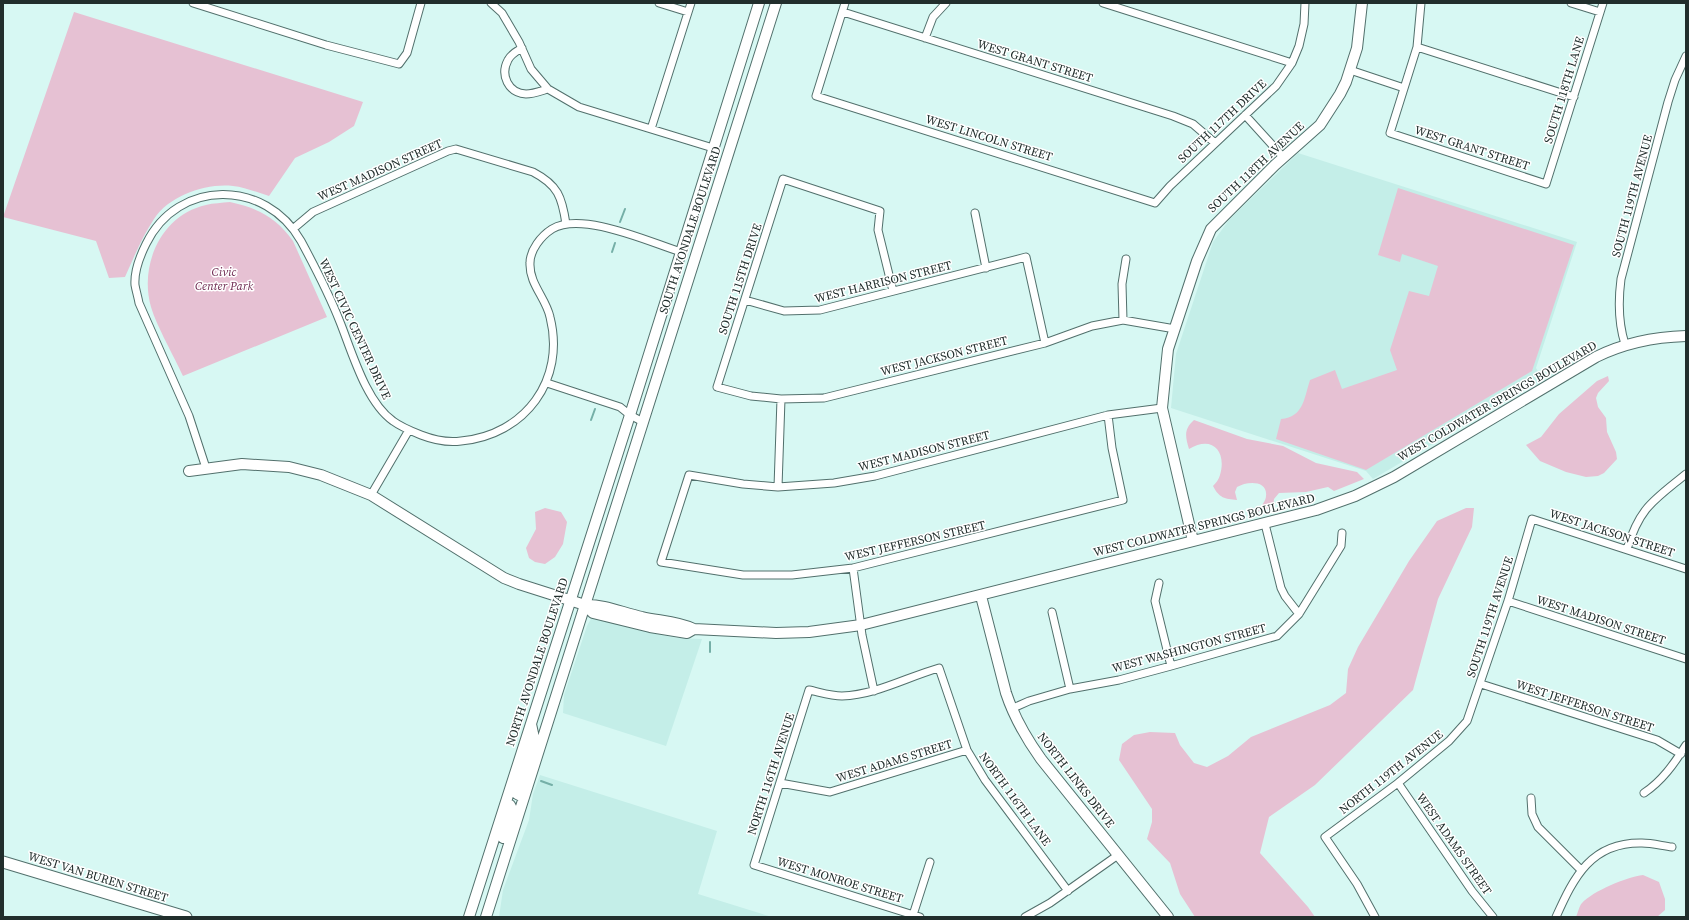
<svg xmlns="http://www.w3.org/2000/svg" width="1689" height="920" font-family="'Source Serif 4',serif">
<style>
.built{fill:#c4eee8}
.green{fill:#e6c1d3}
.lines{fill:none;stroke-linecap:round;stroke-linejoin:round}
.stream{stroke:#75afa7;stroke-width:2}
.street-casing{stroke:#52706c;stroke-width:9}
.secondary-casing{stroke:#52706c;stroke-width:12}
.primary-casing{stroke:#52706c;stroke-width:13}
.street{stroke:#fff;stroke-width:7}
.secondary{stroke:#fff;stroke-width:10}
.primary{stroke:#fff;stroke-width:11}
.labels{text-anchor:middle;stroke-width:3;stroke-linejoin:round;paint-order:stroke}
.street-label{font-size:12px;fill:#212e2c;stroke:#fff}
.park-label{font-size:12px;font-style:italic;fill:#6f2b52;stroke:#fff}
</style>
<rect width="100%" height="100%" fill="#d7f8f3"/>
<path class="built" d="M1298,153l279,89 -41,126 7,11 -170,100 -7,-8 -195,-63 5,-54 37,-112 16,-22z
M592,617h5l59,17 21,4 25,1 -36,107 -103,-33 1,-18 23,-69z
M540,775l177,56 -19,63 74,23h-273l4,-27 26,-70 4,-26z"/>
<path class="green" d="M74,12l289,90 -9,24 -25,16 -34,16 -26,38c-11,-3 -24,-9 -36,-10 -27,-3 -63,9 -79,33 -12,18 -20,38 -29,58l-16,1 -13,-37 -93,-24z
M1398,188l176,57 -42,126 -166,99 -90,-31 5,-20c23,-2 23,-21 29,-39l25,-10 7,19 55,-19 -7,-20 19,-59 20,5 9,-30 -36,-12 -2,8 -22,-7z
M230,202c28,6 47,16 63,39l34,76 -144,59c-9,-20 -26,-49 -32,-69 -12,-42 10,-92 55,-102 7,-2 16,-2 24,-3z
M1608,376l1,5 -11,12 -2,5 2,9 8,11 1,14 9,20 1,7 -13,14 -6,3 -12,1 -20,-5 -26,-11 -14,-16 15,-8 18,-23 38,-33z
M1194,420l53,19 36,7 33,17 41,9 7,7 -30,12 -6,-4 -22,5 -27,1 -5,6 -1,8 -16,5c3,-4 9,-11 9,-16 2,-16 -19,-15 -29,-9l-2,5 2,8c-12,-1 -18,-2 -24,-14 3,-3 6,-7 7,-11 7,-24 -8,-40 -31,-26 -4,-13 -5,-20 5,-29z
M545,508l16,4 6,10 -4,22 -8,13 -10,7 -10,-2 -6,-4 -3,-10 10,-19 -1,-17z
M1466,508h8l-2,19 -34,72 -25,91 -98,95 -46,32 -9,36 48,54 7,10h-120l-15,-23 -10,-31 -23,-24 5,-17v-13l-33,-49 3,-16 12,-9 16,-3 25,1 5,12 14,18 13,4 21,-11 23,-19 79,-32 16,-12 2,-24 10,-22 51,-86 28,-40z
M1643,875l16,7 6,17v11l-8,7h-81c2,-4 3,-11 6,-14 11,-12 45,-26 61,-28z"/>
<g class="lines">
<path class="stream" d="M620,222l5,-13
M612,252l3,-9
M591,420l4,-11
M710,652v-10
M541,781l11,4"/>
<g class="street-casing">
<path id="street" d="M193,3l133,42 73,19 8,-11 14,-50
M491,3l11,10 17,29 12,27 17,20 31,18 134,41
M659,3l29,9
M845,3l-29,93 339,107 15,-17 106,-100 16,-23 7,-17 5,-22 1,-21
M1103,3l189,60
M1421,3l-4,44 -27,86 156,51 57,-181
M1571,3l29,9
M843,12l330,104 20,8 22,19
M925,38l8,-21 13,-14
M1417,47l157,50
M522,48c-5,3 -11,6 -14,12 -8,15 0,33 18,34 7,0 15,-3 22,-5
M1350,70l54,18
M1245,115l39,43
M651,129l40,-126
M975,213l11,55
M294,228l19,-16 135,-61 8,-2 77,23c25,13 29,25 33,52
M893,291l-15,-61 2,-19 -97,-32 -66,208 34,9 30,3 43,-1 221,-55 47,-17 31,-6 52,9
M745,300l39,11 36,-1 206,-53 19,86
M1123,320l-1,-36 4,-25
M1625,344c-7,-22 -7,-42 -4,-65l47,-177 7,-22 11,-24
M547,383l73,24 10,8 13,7
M1108,415l4,33 11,52 -270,68 -61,7h-49l-82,-13 28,-87 54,9 35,3 56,-4 41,-7 233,-61 54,-7
M206,468l-17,-52 -50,-113c-1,-6 -3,-12 -4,-18 -1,-14 5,-29 11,-41 32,-66 120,-65 155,-3 14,26 28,53 39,81 12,30 26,80 53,99 8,6 18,10 28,14 13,5 25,8 40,6 64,-6 105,-61 89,-124 -4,-19 -21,-33 -20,-54 0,-13 11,-27 22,-34 30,-18 97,13 129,23
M778,487l3,-88
M371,495l38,-65
M1265,524l16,64 4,8 14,18
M1627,549c13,-42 26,-48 59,-75
M853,568l9,67 12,56
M1159,583l-4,18 16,65
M1508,601l178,58
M1052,612l18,77
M1481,684l176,56 24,14
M1011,709l18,-8 41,-12 49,-9 52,-14 106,-30 22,-22 42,-68 1,-13
M780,783l50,9 137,-42
M1398,783l74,108 21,26
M1644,793c18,-12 30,-29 42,-48
M1531,798l1,16 6,13 43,43
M913,915l17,-53
M920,917l-166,-52 55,-175c10,2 22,6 33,6 34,-1 65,-19 97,-28l28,82 18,30 83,111
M1025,917l25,-14 68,-48
M1375,917l-18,-33 -32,-47 73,-54 51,-42 18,-20 41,-120 24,-82 154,50
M1556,917c18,-40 35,-75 86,-74 10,0 21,3 30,4"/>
</g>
<g class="secondary-casing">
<path id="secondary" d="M189,471l53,-7 47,3 32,8 50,20 133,83 15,6 66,21c19,-1 38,8 57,12 17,4 36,4 52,12l82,4 33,-1 52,-7 455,-115 39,-14 39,-19 202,-120c28,-14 58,-20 90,-21
M1193,541l-31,-133 6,-59 29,-88 14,-32 64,-64 45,-40 20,-31 6,-12 11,-34 5,-45
M981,596l25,97c8,24 20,45 35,66l127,158
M585,605l8,8 57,14 37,6 7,-4
M523,797l-6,-3v-4l17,-52 -3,-14
M503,838l9,-29 -2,-4 -4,-2
M469,917l161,-502 129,-412
M486,917l290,-914"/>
</g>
<g class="primary-casing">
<path id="primary" d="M3,862l183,55"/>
</g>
<use href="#street" class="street"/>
<use href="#secondary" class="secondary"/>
<use href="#primary" class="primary"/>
</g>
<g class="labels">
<g class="street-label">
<text transform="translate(1035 61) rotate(17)" y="4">WEST GRANT STREET</text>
<text transform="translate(1564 90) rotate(-73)" y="4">SOUTH 118TH LANE</text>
<text transform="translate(1222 121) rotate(-43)" y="4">SOUTH 117TH DRIVE</text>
<text transform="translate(989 138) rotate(17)" y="4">WEST LINCOLN STREET</text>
<text transform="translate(1472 148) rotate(18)" y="4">WEST GRANT STREET</text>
<text transform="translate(1256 167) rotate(-43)" y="4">SOUTH 118TH AVENUE</text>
<text transform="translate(380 170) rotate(-24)" y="4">WEST MADISON STREET</text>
<text transform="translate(1632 196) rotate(-75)" y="4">SOUTH 119TH AVENUE</text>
<text transform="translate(690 230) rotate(-72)" y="4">SOUTH AVONDALE BOULEVARD</text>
<text transform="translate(740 279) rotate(-72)" y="4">SOUTH 115TH DRIVE</text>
<text transform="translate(883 282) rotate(-14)" y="4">WEST HARRISON STREET</text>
<text transform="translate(355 329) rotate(65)" y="4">WEST CIVIC CENTER DRIVE</text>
<text transform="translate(944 356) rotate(-14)" y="4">WEST JACKSON STREET</text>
<text transform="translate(1497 401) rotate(-30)" y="4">WEST COLDWATER SPRINGS BOULEVARD</text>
<text transform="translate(924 451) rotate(-14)" y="4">WEST MADISON STREET</text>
<text transform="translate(1204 525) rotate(-14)" y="4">WEST COLDWATER SPRINGS BOULEVARD</text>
<text transform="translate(1612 533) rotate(18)" y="4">WEST JACKSON STREET</text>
<text transform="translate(915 541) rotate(-13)" y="4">WEST JEFFERSON STREET</text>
<text transform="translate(1490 617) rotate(-72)" y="4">SOUTH 119TH AVENUE</text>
<text transform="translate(1601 620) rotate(18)" y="4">WEST MADISON STREET</text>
<text transform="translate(1189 648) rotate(-15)" y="4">WEST WASHINGTON STREET</text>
<text transform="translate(537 662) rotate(-72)" y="4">NORTH AVONDALE BOULEVARD</text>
<text transform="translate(1585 706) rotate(18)" y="4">WEST JEFFERSON STREET</text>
<text transform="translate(894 761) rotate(-17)" y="4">WEST ADAMS STREET</text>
<text transform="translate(1391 772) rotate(-38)" y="4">NORTH 119TH AVENUE</text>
<text transform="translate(771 774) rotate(-72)" y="4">NORTH 116TH AVENUE</text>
<text transform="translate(1076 780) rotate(52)" y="4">NORTH LINKS DRIVE</text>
<text transform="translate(1015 799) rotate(54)" y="4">NORTH 116TH LANE</text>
<text transform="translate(1454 844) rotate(55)" y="4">WEST ADAMS STREET</text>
<text transform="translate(98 877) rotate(17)" y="4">WEST VAN BUREN STREET</text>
<text transform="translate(840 880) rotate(17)" y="4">WEST MONROE STREET</text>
</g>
<g class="park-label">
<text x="224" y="276">Civic<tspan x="224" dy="14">Center Park</tspan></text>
</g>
</g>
<rect width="1689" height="920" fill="none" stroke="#212e2c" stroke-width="8"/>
</svg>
